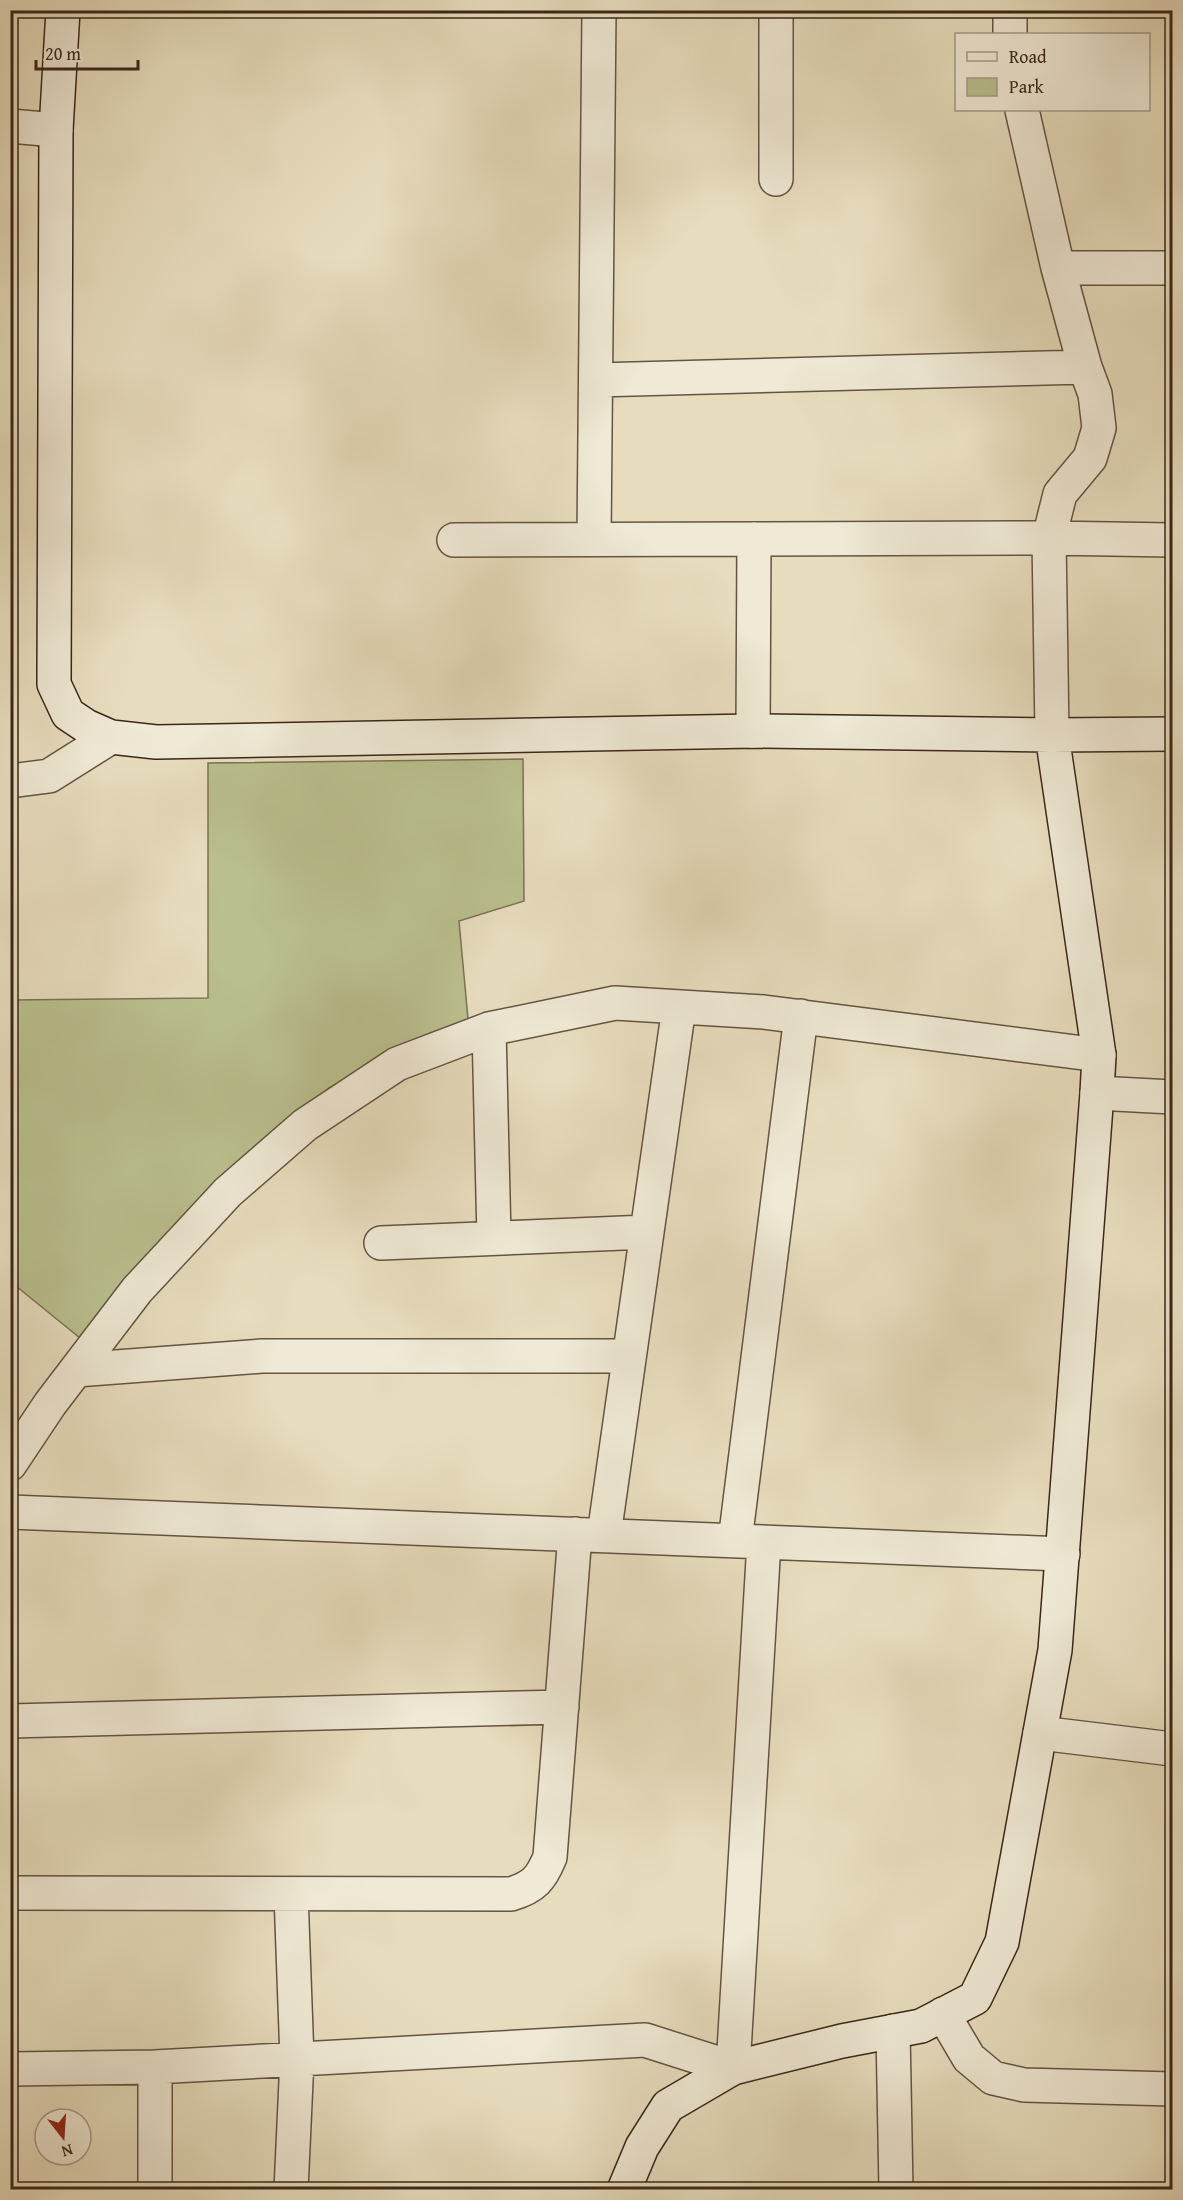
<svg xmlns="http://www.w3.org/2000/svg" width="1183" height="2200" font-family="'Gentium Book Plus',serif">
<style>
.green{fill:#babf8e;stroke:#7a7353;stroke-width:1.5}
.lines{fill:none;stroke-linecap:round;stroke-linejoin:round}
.street-casing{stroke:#655442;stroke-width:36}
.secondary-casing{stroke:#3a2718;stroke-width:36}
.street{stroke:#efe9d5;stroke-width:33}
.secondary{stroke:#efe9d5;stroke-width:33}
</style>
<rect width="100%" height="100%" fill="#e7ddbe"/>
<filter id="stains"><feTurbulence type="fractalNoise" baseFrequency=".00333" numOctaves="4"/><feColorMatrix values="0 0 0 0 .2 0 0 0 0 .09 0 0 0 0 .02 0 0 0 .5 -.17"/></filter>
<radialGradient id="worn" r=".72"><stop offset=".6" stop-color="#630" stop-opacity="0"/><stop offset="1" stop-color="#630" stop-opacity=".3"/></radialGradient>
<path class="green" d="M523,759l1,142 -65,20 9,98 -139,69 -111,95 -138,155 -69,-56 -1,-282 198,-2v-235z"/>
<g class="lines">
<g class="street-casing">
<path id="street" d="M1010,34v-24
M1022,110l36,158 27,99 10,27 4,34 -9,30 -30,36 -11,44 3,197
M10,126l46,4
M776,179v-169
M1058,268h114
M596,380l489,-13
M594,539l5,-529
M454,540l595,-2 123,2
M753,731l1,-192
M10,781l39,-5 62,-39
M489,1029l5,209
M1097,1093l75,4
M381,1243l266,-11
M76,1370l186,-14h367
M10,1464l40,-60 87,-114 91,-98 77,-67 92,-61 92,-35 126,-26 149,9 335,43
M10,1512l1053,42
M604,1535l75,-528
M735,1541l66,-525
M10,1721l552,-14
M1040,1733l132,16
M10,1893l501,1c23,-7 30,-15 39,-37l25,-323
M291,1894l6,165 -6,131
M943,2014l26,44 24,20 31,7 148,4
M893,2031l3,159
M155,2067l490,-27 88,28 31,-526
M10,2069l145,-2v123"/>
</g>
<g class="secondary-casing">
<path id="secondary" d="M63,10l-7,120 -2,554 14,30 18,12 25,11 45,5 597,-11 299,4 120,-1
M624,2190l18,-43 26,-41 65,-38 109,-27 79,-15 54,-28 27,-56 53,-292 42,-557 2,-38 -47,-320"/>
</g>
<use href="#street" class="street"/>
<use href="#secondary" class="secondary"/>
</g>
<rect width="1183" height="2200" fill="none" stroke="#e7ddbe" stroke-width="36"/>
<rect x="12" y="12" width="1159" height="2176" fill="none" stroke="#3a2718" stroke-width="3"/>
<rect x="18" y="18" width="1147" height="2164" fill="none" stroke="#3a2718" stroke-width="1.5"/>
<rect x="955" y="33" width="195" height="78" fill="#efe9d5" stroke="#a79b89" stroke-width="1.5"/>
<rect x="967" y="52" width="30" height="9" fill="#efe9d5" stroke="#a79b89" stroke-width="1.5"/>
<text x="1009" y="63" font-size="18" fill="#3a2718">Road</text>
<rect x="967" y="78" width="30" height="18" fill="#babf8e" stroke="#a79b89" stroke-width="1.5"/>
<text x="1009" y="93" font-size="18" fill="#3a2718">Park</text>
<g transform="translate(63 2137) rotate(163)"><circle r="28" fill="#efe9d5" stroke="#a79b89" stroke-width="1.5"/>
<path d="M0-4.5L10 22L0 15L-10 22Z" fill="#8f2418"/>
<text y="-9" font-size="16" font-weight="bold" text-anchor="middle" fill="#3a2718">N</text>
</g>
<path d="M36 60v9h102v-9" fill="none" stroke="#3a2718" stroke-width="3"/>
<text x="45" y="60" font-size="18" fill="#3a2718" stroke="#efe9d5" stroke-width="4.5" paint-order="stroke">20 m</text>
<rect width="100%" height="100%" filter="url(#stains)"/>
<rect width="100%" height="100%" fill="url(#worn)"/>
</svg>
